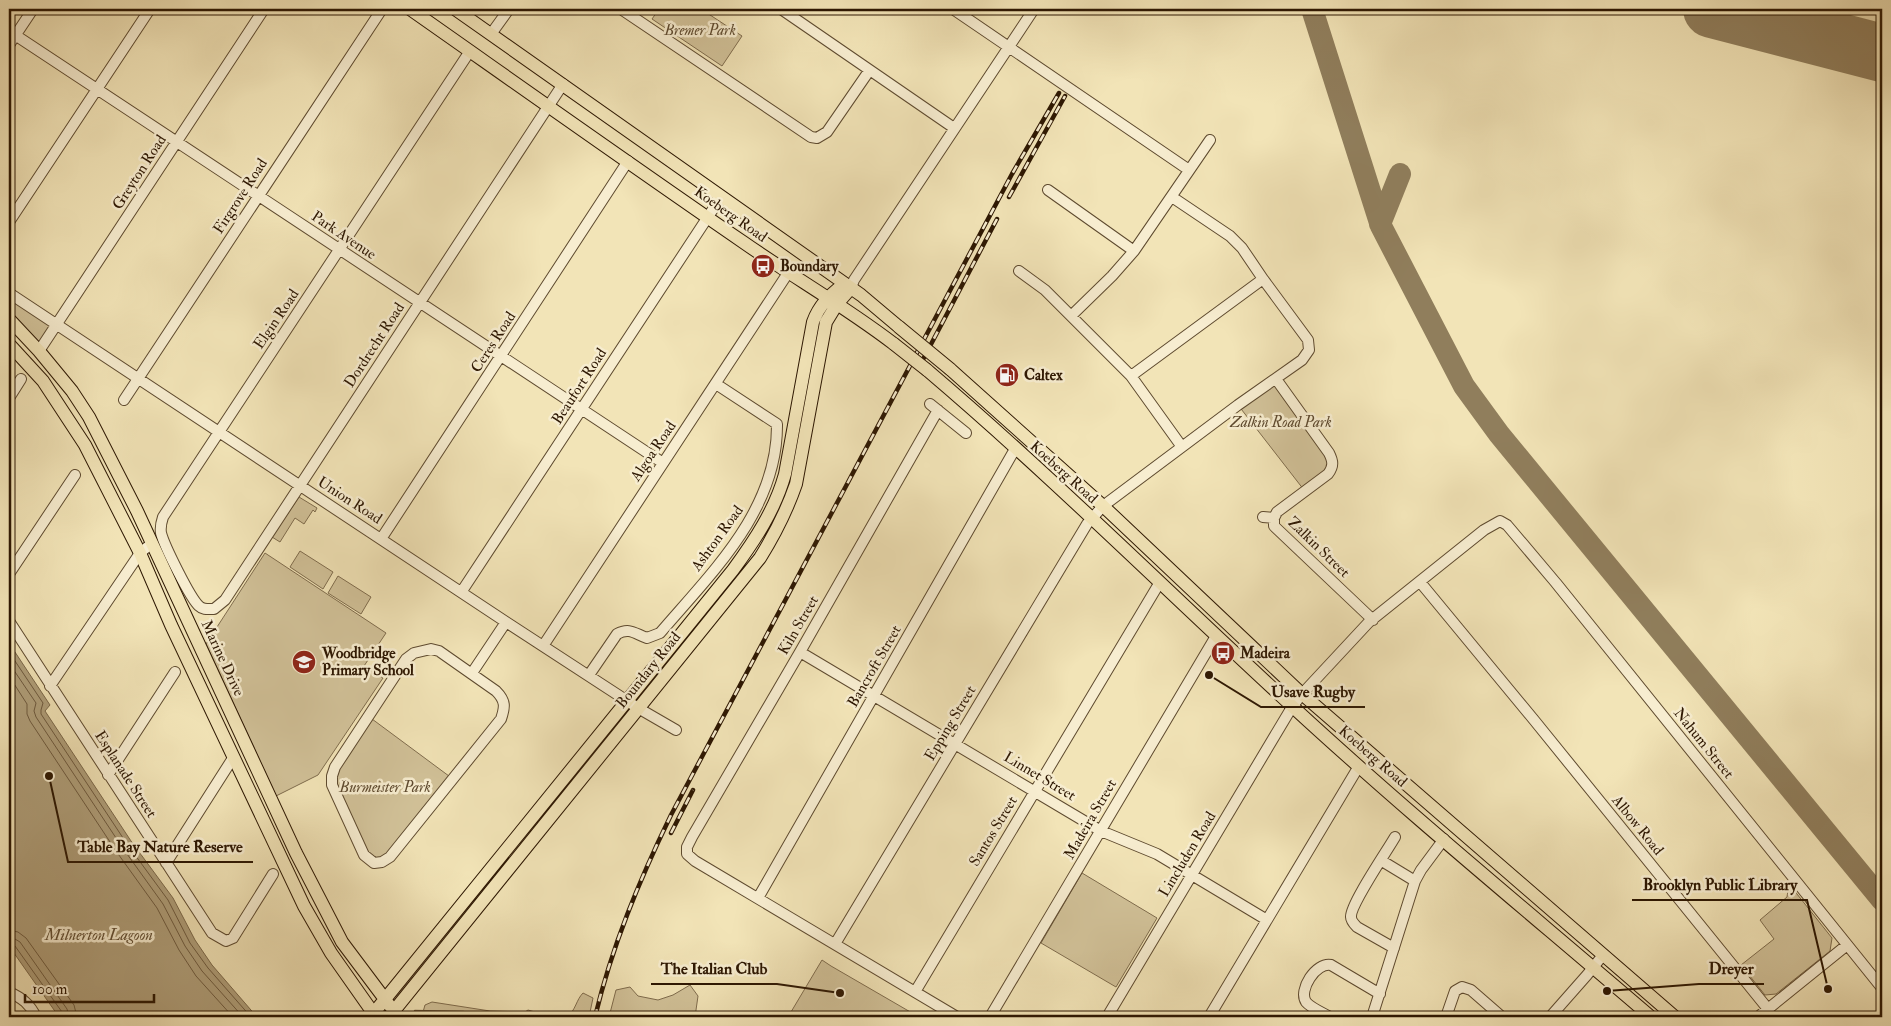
<svg xmlns="http://www.w3.org/2000/svg" width="1891" height="1026" font-family="'IM FELL Double Pica',serif">
<style>
.green{fill:#d1c198;stroke:#7f6c4d}
.water{fill:#af9e79;stroke:#7b6849}
.lines{fill:none;stroke-linecap:round;stroke-linejoin:round}
.shore{stroke:#6e5a3e;stroke-width:1}
.stream{stroke:#7b6849;stroke-width:2.5}
.taxiway{stroke:#907e5c;stroke-width:22}
.runway{stroke:#907e5c;stroke-width:58}
.minor-casing{stroke:#5e4a2f;stroke-width:12}
.major-casing{stroke:#2d1702;stroke-width:14}
.minor{stroke:#f7edd0;stroke-width:10}
.major{stroke:#f2e4b7;stroke-width:12}
.rail-casing{stroke:#2d1702;stroke-width:4.5}
.rail{stroke:#f7edd0;stroke-width:2.5;stroke-dasharray:8;stroke-linecap:butt}
.major-bridge-casing{stroke:#2d1702;stroke-width:14;stroke-linecap:butt}
.major-bridge{stroke:#f2e4b7;stroke-width:12}
.labels{text-anchor:middle;stroke-width:5;stroke-linejoin:round;paint-order:stroke}
.park-label{font-size:15px;font-style:italic;fill:#5e4a2f;stroke:#f7edd0}
.street-label{font-size:15px;fill:#2d1702;stroke:#f7edd0}
.poi-label{font-size:15px;font-weight:bold;fill:#2d1702;stroke:#f7edd0;text-anchor:start}
.water-label{font-size:16px;font-style:italic;fill:#614d32;stroke:#f7edd0}
.leader{fill:none;stroke:#2d1702;stroke-width:2}
.callout-dot{fill:#2d1702;stroke:#f7edd0;stroke-width:2}
.callout-label{font-size:16px;text-anchor:middle;font-weight:bold;fill:#2d1702;stroke:#f7edd0;stroke-width:5;stroke-linejoin:round;paint-order:stroke}
</style>
<rect width="100%" height="100%" fill="#f2e4b7"/>
<filter id="stains"><feTurbulence type="fractalNoise" baseFrequency=".004" numOctaves="4"/><feColorMatrix values="0 0 0 0 .2 0 0 0 0 .09 0 0 0 0 .02 0 0 0 .5 -.17"/></filter>
<radialGradient id="worn" r=".72"><stop offset=".6" stop-color="#630" stop-opacity="0"/><stop offset="1" stop-color="#630" stop-opacity=".3"/></radialGradient>
<path class="green" d="M659,9h42l41,27 -20,30 -70,-47z
M9,293l48,33 -18,25 -30,-32z
M1277,379l55,73 -2,16 -26,22 -66,-85z
M299,497l18,11 -2,4 -2,-2 -9,14 -9,-6 -15,24 -8,-5z
M300,551l33,21 -10,17 -33,-22z
M265,553l121,80 -22,33 19,12 -65,97 -42,21 -70,-152z
M338,576l33,21 -10,17 -33,-21z
M368,716l85,63 -63,78 -20,4 -38,-85z
M1082,873l75,45 -41,69 -75,-44z
M1793,889l39,49 -2,13 -54,43 -11,1 -24,-30 33,-26 -14,-19 27,-23 1,-7z
M822,960l9,6 88,51h-131z
M690,985l8,11 -3,21h-86l7,-27 14,-3 8,9 20,4 15,-5z
M583,993l10,5 -4,19h-22c9,-7 9,-17 16,-24z
M432,1002l58,9 35,1 3,-2 24,7h-128l-1,-5 2,-7z"/>
<path class="water" d="M9,643l41,62 -5,6 86,130 42,57 22,42 17,25 45,52h-198l-50,-71z"/>
<g class="lines">
<path class="shore" d="M9,652l34,51 -2,7v4l86,130 41,56 22,43 18,25 43,49
M9,663l27,40 -2,8 2,6 86,130 41,57 22,42 17,25 41,46
M9,676l18,28v10l3,7 86,130 41,57 22,42 17,26 37,41
M9,930l9,2 8,6 48,67 3,12
M9,938l6,1 5,3 47,67 2,8
M9,944l6,2 47,66 1,5"/>
<path class="stream" d="M415,1011l48,1 21,5
M488,1017c16,-4 35,-6 50,0"/>
<path class="taxiway" d="M1312,9l69,217 83,160 35,48 383,466
M1380,224l20,-50"/>
<path class="runway" d="M1712,9l170,44"/>
<g class="minor-casing">
<path id="minor" d="M621,9l190,128 6,1 10,-6 42,-61
M781,9l173,119
M953,9l236,161
M9,31l654,432
M491,34l18,-25
M9,45l24,-36
M470,51l-307,466c-2,6 -3,10 -2,16 3,12 29,65 38,73 4,4 9,3 15,3l11,-9 338,-516
M1048,190l86,61
M9,222l141,-213
M1019,271l26,19 86,86 51,71
M851,288l3,-8 180,-271
M9,293l497,329 132,86 38,22
M1072,315l40,-39 22,-25 76,-111
M39,351l225,-342
M1131,376l132,-97
M1276,379l53,74c4,8 5,13 -1,21l-51,38 -3,6v8l99,94
M9,398l12,-19
M124,400l258,-391
M930,404l36,29
M938,410l-138,242 -108,185 -5,10v7l8,7 262,156
M1263,517l11,1
M381,539l247,-378
M9,574l66,-99
M1420,582l114,138 234,289
M462,591l259,-394
M9,621l203,312 14,8 7,-3 40,-64
M543,646l245,-373
M431,649l8,2 57,40c10,10 9,16 5,28l-111,138 -8,5 -8,1 -10,-8 -32,-70v-9l3,-9 71,-108 8,-6z
M800,652l301,179 56,23 110,66
M472,673l34,-51
M589,675l28,-41c13,-7 18,0 30,4l13,-5c52,-61 118,-123 117,-209l-61,-40
M50,686l90,-133 11,-9
M108,775l67,-103
M1382,861l33,20
M166,863l67,-105
M758,898l257,-449
M835,944l252,-420 16,-18 135,-101 64,-45 7,-10 -1,-10 -45,-61 -21,-31 -12,-12 -58,-39
M1394,948l-37,-21c-3,-3 -6,-6 -6,-10 -1,-12 36,-66 44,-80
M9,992c13,6 21,12 27,25
M915,992l245,-410
M990,1017l226,-381
M1107,1017l185,-310 10,-13 67,-72 115,-92 16,-9 7,4 49,58 326,405
M1209,1017l150,-251
M1330,1017c-7,-4 -19,-9 -24,-15 -8,-12 10,-40 25,-37l49,29
M1372,1017l43,-136 6,-11 23,-31
M1446,1017l9,-26 7,-4 9,3 31,27
M1550,1017l37,-42 16,-20
M1758,1017l89,-72"/>
</g>
<g class="major-casing">
<path id="major" d="M410,9c111,78 221,156 333,233 50,35 103,65 151,102
M455,9l406,286 38,32
M9,319l30,32 33,40 17,26 48,94 159,342 30,58 16,31 48,64
M9,344l34,37 42,64 55,108 31,72 133,281 27,47 45,64
M950,369l153,137 199,188 373,323
M927,370c126,107 244,225 366,337 116,107 238,207 358,310
M373,1014l360,-444c22,-30 42,-60 52,-96l28,-152c6,-17 17,-27 31,-38
M389,1017l371,-459c15,-24 27,-48 36,-74l30,-162 11,-18 14,-16"/>
</g>
<use href="#minor" class="minor"/>
<use href="#major" class="major"/>
<g class="rail-casing">
<path id="rail" d="M1009,197l56,-101
M919,367l78,-148
M671,833l22,-43
M595,1017c17,-71 44,-136 76,-202l341,-641 47,-81"/>
</g>
<use href="#rail" class="rail"/>
<g class="major-bridge-casing">
<path id="major-bridge" d="M899,327l51,42
M894,344l33,26"/>
</g>
<use href="#major-bridge" class="major-bridge"/>
</g>
<defs>
<g id="bus-disc" transform="scale(1.25)"><circle r="9.5" fill="#8f2418" stroke="#f7edd0"/><path d="M-5-6H5V4H4V6H2V4H-2V6H-4V4H-5ZM-3.5-4V0h7V-4ZM-3.5 1.2v1.5H-2V1.2ZM2 1.2v1.5H3.5V1.2Z" fill="#fff"/></g>
<g id="fuel-disc" transform="scale(1.25)"><circle r="9.5" fill="#8f2418" stroke="#f7edd0"/><path d="M-5.5-6h7V0h2V4h1.3V-2.5L3-4.5l.8-.8L6-3V5H2.5V1h-1V6h-7ZM-4.2-4.7v3.2H.2V-4.7Z" fill="#fff"/></g>
<g id="school-disc" transform="scale(1.25)"><circle r="9.5" fill="#8f2418" stroke="#f7edd0"/><path d="M0-5L7-2L0 1L-7-2ZM-4 1L0 2.5L4 1V4Q0 6-4 4Z" fill="#fff"/></g>
</defs>
<g fill-rule="evenodd">
<use href="#bus-disc" x="763" y="266"/>
<use href="#fuel-disc" x="1007" y="375"/>
<use href="#bus-disc" x="1223" y="653"/>
<use href="#school-disc" x="304" y="662"/>
</g>
<g class="labels">
<g class="park-label">
<text x="700" y="35">Bremer Park</text>
<text x="1281" y="427">Zalkin Road Park</text>
<text x="385" y="792">Burmeister Park</text>
</g>
<g class="street-label">
<text transform="translate(139 172) rotate(-57)" y="5">Greyton Road</text>
<text transform="translate(240 196) rotate(-57)" y="5">Firgrove Road</text>
<text transform="translate(731 214) rotate(35)" y="5">Koeberg Road</text>
<text transform="translate(344 235) rotate(34)" y="5">Park Avenue</text>
<text transform="translate(276 319) rotate(-56)" y="5">Elgin Road</text>
<text transform="translate(493 342) rotate(-57)" y="5">Ceres Road</text>
<text transform="translate(374 345) rotate(-57)" y="5">Dordrecht Road</text>
<text transform="translate(579 386) rotate(-57)" y="5">Beaufort Road</text>
<text transform="translate(653 451) rotate(-56)" y="5">Algoa Road</text>
<text transform="translate(1064 472) rotate(42)" y="5">Koeberg Road</text>
<text transform="translate(350 500) rotate(33)" y="5">Union Road</text>
<text transform="translate(717 538) rotate(-54)" y="5">Ashton Road</text>
<text transform="translate(1319 547) rotate(44)" y="5">Zalkin Street</text>
<text transform="translate(798 625) rotate(-60)" y="5">Kiln Street</text>
<text transform="translate(223 658) rotate(65)" y="5">Marine Drive</text>
<text transform="translate(874 666) rotate(-60)" y="5">Bancroft Street</text>
<text transform="translate(648 670) rotate(-51)" y="5">Boundary Road</text>
<text transform="translate(950 723) rotate(-59)" y="5">Epping Street</text>
<text transform="translate(1704 743) rotate(51)" y="5">Nahum Street</text>
<text transform="translate(1373 756) rotate(41)" y="5">Koeberg Road</text>
<text transform="translate(126 774) rotate(57)" y="5">Esplanade Street</text>
<text transform="translate(1040 776) rotate(31)" y="5">Linnet Street</text>
<text transform="translate(1090 819) rotate(-60)" y="5">Madeira Street</text>
<text transform="translate(1638 825) rotate(51)" y="5">Albow Road</text>
<text transform="translate(993 831) rotate(-59)" y="5">Santos Street</text>
<text transform="translate(1187 854) rotate(-59)" y="5">Lincluden Road</text>
</g>
<g class="poi-label">
<text x="780" y="271">Boundary</text>
<text x="1024" y="380">Caltex</text>
<text x="322" y="658">Woodbridge<tspan x="322" dy="17">Primary School</tspan></text>
<text x="1240" y="658">Madeira</text>
</g>
<g class="water-label">
<text x="99" y="940">Milnerton Lagoon</text>
</g>
</g>
<path class="leader" d="M1209 675L1261 707H1365M49 776L68 862H253M1828 989L1807 900H1632M840 993L777 984H651M1607 991L1699 984H1764"/>
<g class="callout-dot">
<circle cx="1209" cy="675" r="5"/>
<circle cx="49" cy="776" r="5"/>
<circle cx="1828" cy="989" r="5"/>
<circle cx="840" cy="993" r="5"/>
<circle cx="1607" cy="991" r="5"/>
</g>
<g class="callout-label">
<text x="1313" y="697">Usave Rugby</text>
<text x="160" y="852">Table Bay Nature Reserve</text>
<text x="1720" y="890">Brooklyn Public Library</text>
<text x="714" y="974">The Italian Club</text>
<text x="1731" y="974">Dreyer</text>
</g>
<rect width="1891" height="1026" fill="none" stroke="#f2e4b7" stroke-width="30"/>
<rect x="10" y="10" width="1871" height="1006" fill="none" stroke="#2d1702" stroke-width="2.5"/>
<rect x="15" y="15" width="1861" height="996" fill="none" stroke="#2d1702"/>
<path d="M25 994v8h129v-8" fill="none" stroke="#2d1702" stroke-width="2.5"/>
<text x="32" y="994" font-size="15" fill="#2d1702" stroke="#f7edd0" stroke-width="4" paint-order="stroke">100 m</text>
<rect width="100%" height="100%" filter="url(#stains)"/>
<rect width="100%" height="100%" fill="url(#worn)"/>
</svg>
